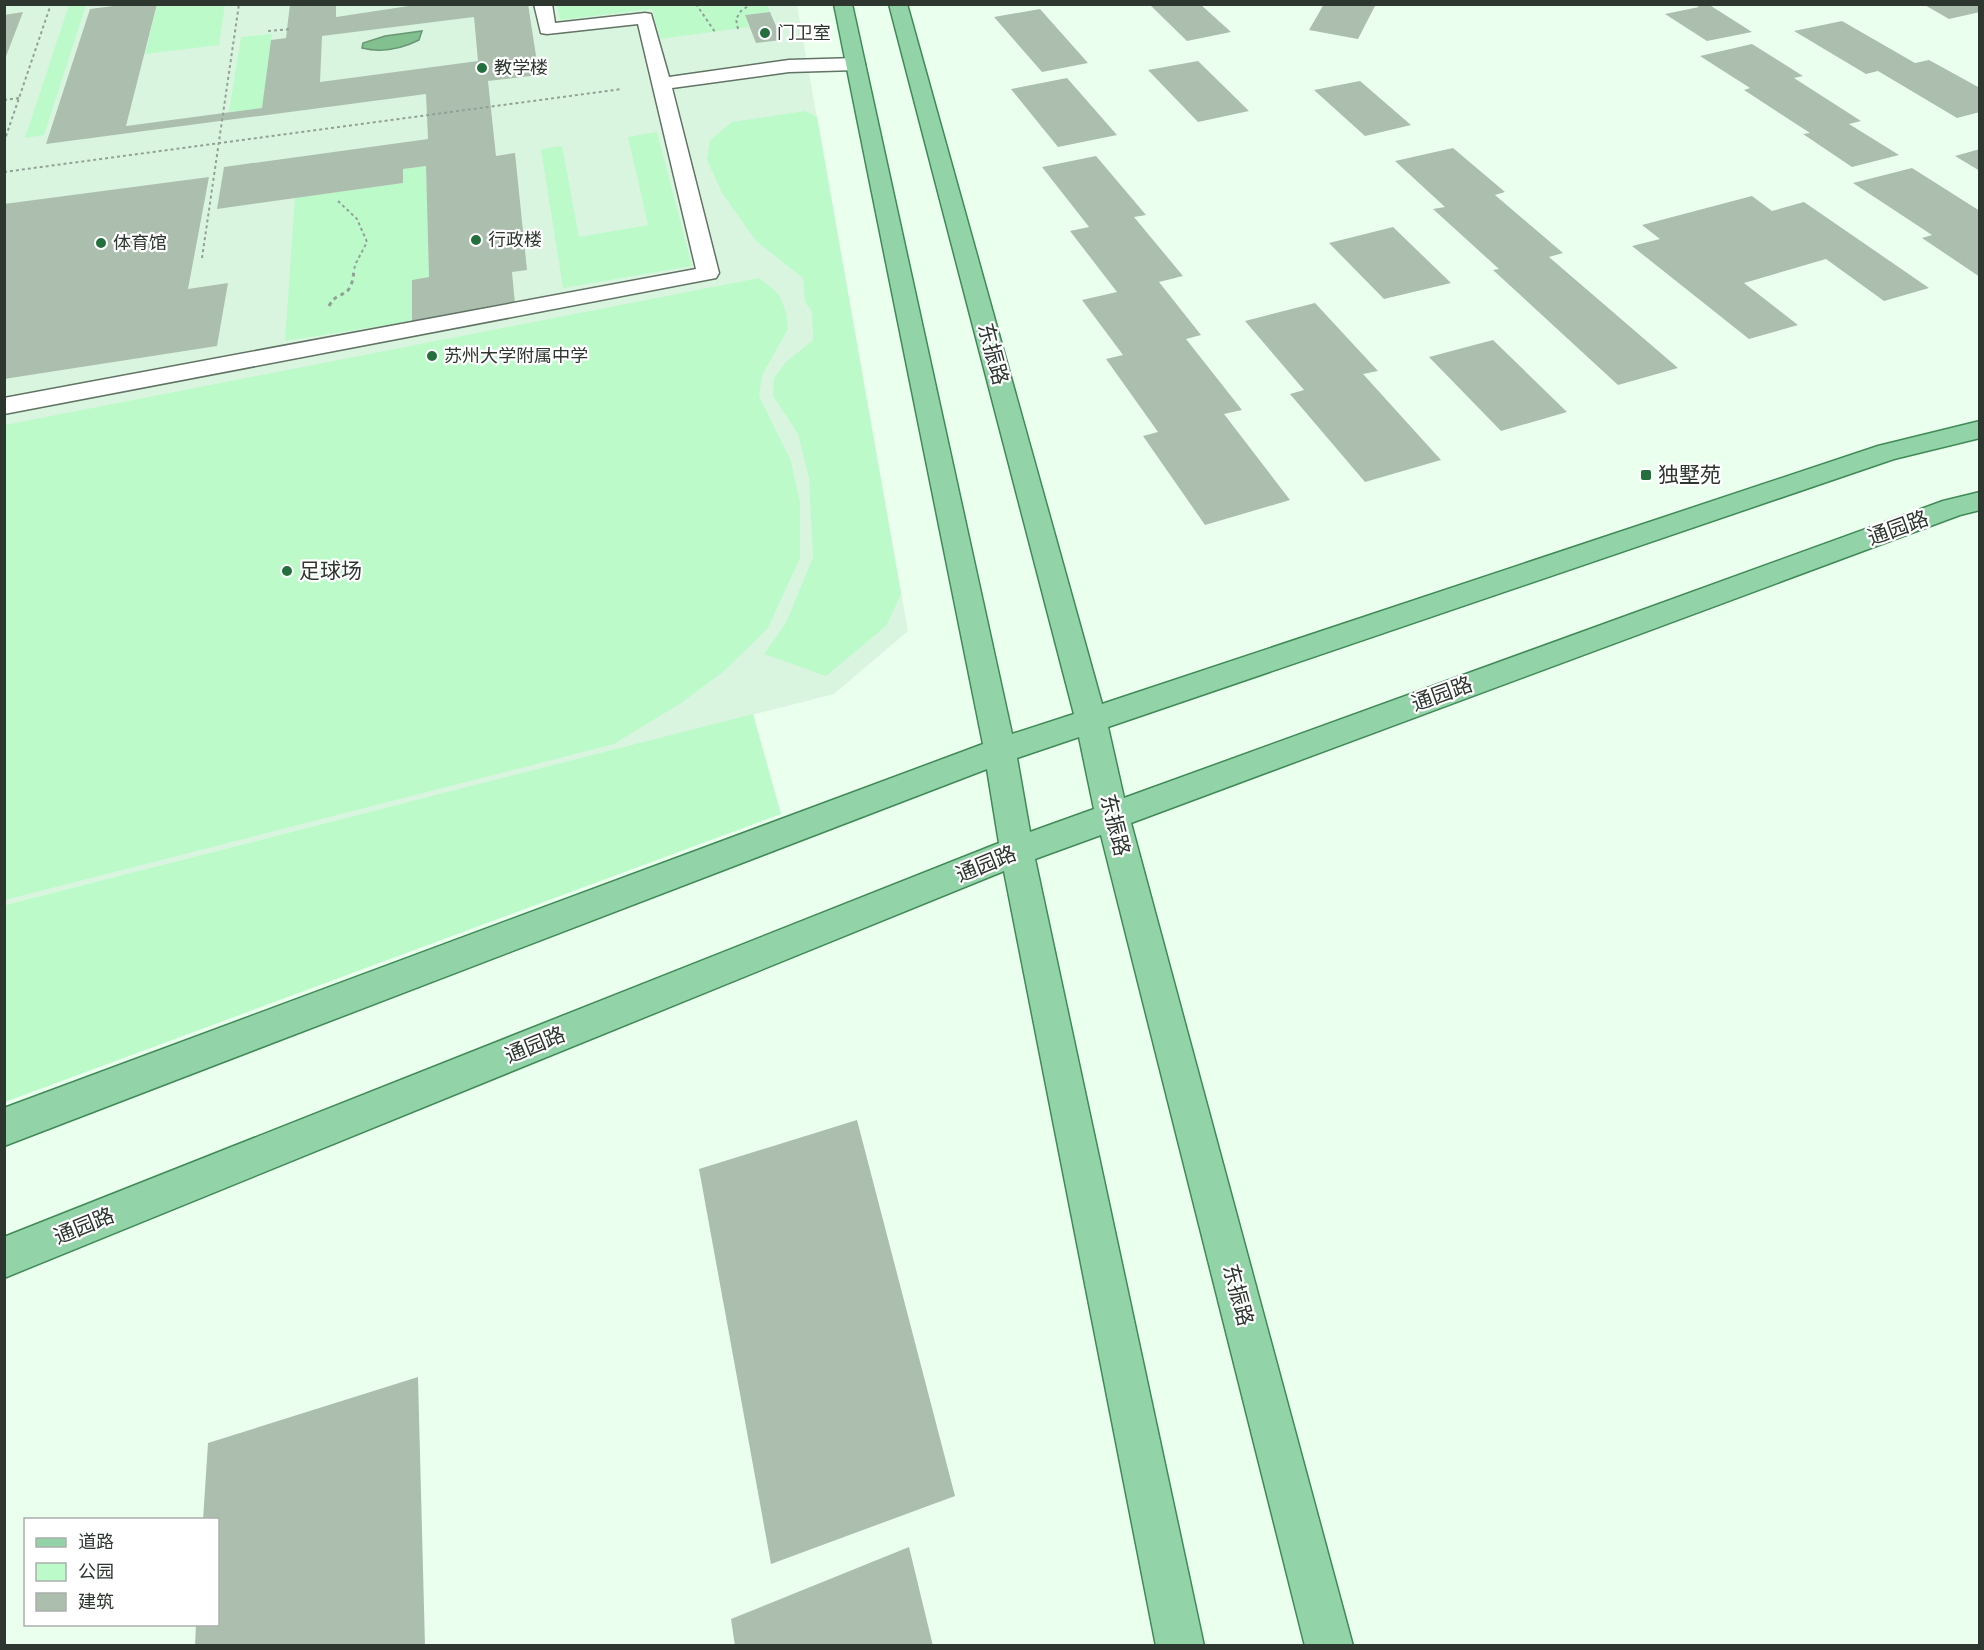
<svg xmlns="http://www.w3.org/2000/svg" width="1984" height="1650" font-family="Cabin,'Noto Sans SC',sans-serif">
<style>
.built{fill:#daf5df}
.green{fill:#bcfaca}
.water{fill:#82c090;stroke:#699773;stroke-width:1.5}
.building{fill:#acbfaf;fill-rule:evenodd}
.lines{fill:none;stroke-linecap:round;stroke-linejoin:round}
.minor-casing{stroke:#617364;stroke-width:3}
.major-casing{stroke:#408a57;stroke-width:3}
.path-far1{stroke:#92a195;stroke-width:2;stroke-dasharray:3 3;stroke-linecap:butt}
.path{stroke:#92a195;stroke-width:3;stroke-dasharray:4 4;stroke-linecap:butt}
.minor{fill:#fff;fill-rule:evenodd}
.major{fill:#92d4a7;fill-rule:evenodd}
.poi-dot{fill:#246f3d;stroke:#fff;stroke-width:2}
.labels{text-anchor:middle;stroke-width:4.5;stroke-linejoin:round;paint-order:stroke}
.far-poi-label{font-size:18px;fill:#2e3630;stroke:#fff;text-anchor:start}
.street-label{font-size:21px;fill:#2e3630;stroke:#fff}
.poi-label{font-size:21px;fill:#2e3630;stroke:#fff;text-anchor:start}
</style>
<rect width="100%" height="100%" fill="#eaffee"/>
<path class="built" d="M5,5h792l111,626 -74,63 -829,211z"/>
<path class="green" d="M69,5h17l-42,130 -19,3z
M157,5h68l-6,40 -74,9z
M557,5h215h-5l3,7 -25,3 4,12 -89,12 -8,-30 -92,11z
M272,34l-10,74 -33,4 12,-75z
M805,111l12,6 84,477 -15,32 -60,50 -62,-22 22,-31 27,-66 -4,-79 -11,-44 -25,-38 1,-18 12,-16 27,-22 -1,-28 -7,-10 -2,-24 -47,-37 -34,-48 -15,-33 3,-20 22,-18z
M657,132l35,134 -129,22 -22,-139 21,-3 17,91 69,-12 -20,-88z
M426,166l3,111 -17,3v41l-127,20 10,-143 108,-15v-14z
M759,278l20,16 7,18 2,17 -26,46 -3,21 32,65 9,42v55l-32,70 -45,44 -42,31 -67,41 -609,156v-475z
M753,714l28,100 -776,288v-197z"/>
<path class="water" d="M422,31l-3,9c-18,9 -37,13 -57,8l1,-5 22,-7z"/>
<path class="building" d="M129,4h28l-31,122 136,-18 9,-68 15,-2 4,-34h46v13l86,-13h106l11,71 -51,6 8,75 19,-3 12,117 -15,2 3,32 -103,17v-41l17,-3 -3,-111 -23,3v14l-186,26 7,-42 204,-28 -2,-45 -380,50 44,-135zM474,17l4,44 -158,21 2,-46z
M1149,4h51l31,28 -44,9z
M1324,4h52l-18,35 -49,-9z
M1694,4h14l44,28 -45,9 -42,-27 34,-7z
M1923,4h57v8l-31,7z
M1040,9l48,54 -46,9 -48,-55z
M23,12l-18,47h-1v-44z
M770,12l12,28 -26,3 -11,-28z
M1842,21l73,42 14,-3 51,28v24l-23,6 -79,-47 -12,3 -72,-43z
M1752,44l51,32 -9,2 67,43 -12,3 50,31 -47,12 -49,-33 7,-1 -66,-43 6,-2 -50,-32z
M1198,61l51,50 -51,11 -50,-52z
M1067,78l50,57 -59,12 -47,-58z
M1360,81l51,44 -46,11 -51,-46z
M1453,148l52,44 -10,3 68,58 -14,4 129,111 -60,17 -125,-115 6,-1 -66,-60 12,-2 -50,-46z
M1980,149v22l-25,-15z
M1096,156l50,59 -12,2 49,59 -24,6 42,53 -15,4 56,71 -18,4 66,86 -85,25 -62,-89 15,-4 -52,-73 17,-4 -41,-55 35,-8 -47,-61 19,-4 -47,-60z
M1912,168l68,43v66l-58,-39 10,-3 -79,-52z
M209,177l-21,112 40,-6 -11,63 -213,33v-175z
M1752,196l20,15 32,-9 125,86 -45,13 -58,-42 -82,24 54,42 -49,14 -117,-93 28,-7 -18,-14z
M1393,227l58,56 -67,16 -55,-56z
M1315,303l63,68 -15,3 78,86 -76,22 -75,-88 14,-4 -59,-69z
M1493,340l74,72 -66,19 -72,-74z
M857,1120l98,376 -184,68 -72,-395z
M418,1377l7,269h-230l1,-22h22v-104h-15l5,-77z
M909,1547l24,99h-198l-4,-27z"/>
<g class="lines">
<g class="minor-casing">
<path id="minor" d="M534,4h18l3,19 90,-10 6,1 18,63 120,-17 67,-2 7,2 2,4 -2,4 -7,2 -67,2 -117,16 47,185 -3,5 -712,136v-16l692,-129 -58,-245 -91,10 -6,-1z"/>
</g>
<g class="major-casing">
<path id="major" d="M834,4h18l160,730 62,-20 -185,-710h18l195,700 776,-258 102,-25v17l-86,21 -786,268 16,71 819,-297 37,-9v18l-20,5 -829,308 222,823h-48l-204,-811 -66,24 169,787h-48l-152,-775 -1000,407v-41l995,-394 -12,-74 -983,377v-38l979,-364zM1079,737l15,72 -64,23 -13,-74z"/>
</g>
<path class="path-far1" d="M696,4l19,28
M738,29l-2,-10 5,-8 10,-7
M268,31l23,-2
M4,100l15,-2
M4,142l47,-138
M4,172l618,-83
M338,201l19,18 10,23 -12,23 -1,6
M202,258l37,-254"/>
<path class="path" d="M329,306c10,-19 22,-3 25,-36"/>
<use href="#minor" class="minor"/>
<use href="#major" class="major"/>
</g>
<g class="poi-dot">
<circle cx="765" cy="33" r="6"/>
<circle cx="482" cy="68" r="6"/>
<circle cx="476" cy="240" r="6"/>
<circle cx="101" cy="243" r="6"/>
<circle cx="432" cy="356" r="6"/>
<rect x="1640" y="469" width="12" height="12" rx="3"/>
<circle cx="287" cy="571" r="6"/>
</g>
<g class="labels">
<g class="far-poi-label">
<text x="777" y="39">门卫室</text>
<text x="494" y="74">教学楼</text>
<text x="488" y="246">行政楼</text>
<text x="113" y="249">体育馆</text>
<text x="444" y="362">苏州大学附属中学</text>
</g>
<g class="street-label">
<text transform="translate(993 354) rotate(75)" y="7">东振路</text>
<text transform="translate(1898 528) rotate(-20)" y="7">通园路</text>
<text transform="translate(1442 694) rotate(-20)" y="7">通园路</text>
<text transform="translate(1115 825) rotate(76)" y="7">东振路</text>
<text transform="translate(986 864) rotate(-22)" y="7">通园路</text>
<text transform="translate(535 1045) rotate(-22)" y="7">通园路</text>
<text transform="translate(84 1226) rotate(-22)" y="7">通园路</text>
<text transform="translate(1238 1295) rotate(75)" y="7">东振路</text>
</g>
<g class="poi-label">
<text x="1658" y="482">独墅苑</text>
<text x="299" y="578">足球场</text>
</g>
</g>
<rect width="1984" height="1650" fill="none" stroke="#2e3630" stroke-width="12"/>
<rect x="24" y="1518" width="195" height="108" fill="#ffffff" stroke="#abafac" stroke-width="1.5"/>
<rect x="36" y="1538" width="30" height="9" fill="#92d4a7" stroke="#abafac" stroke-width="1.5"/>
<text x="78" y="1548" font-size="18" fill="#2e3630">道路</text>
<rect x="36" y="1563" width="30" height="18" fill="#bcfaca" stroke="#abafac" stroke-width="1.5"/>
<text x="78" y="1578" font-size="18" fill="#2e3630">公园</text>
<rect x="36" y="1593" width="30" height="18" fill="#acbfaf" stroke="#abafac" stroke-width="1.5"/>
<text x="78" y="1608" font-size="18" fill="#2e3630">建筑</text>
</svg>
